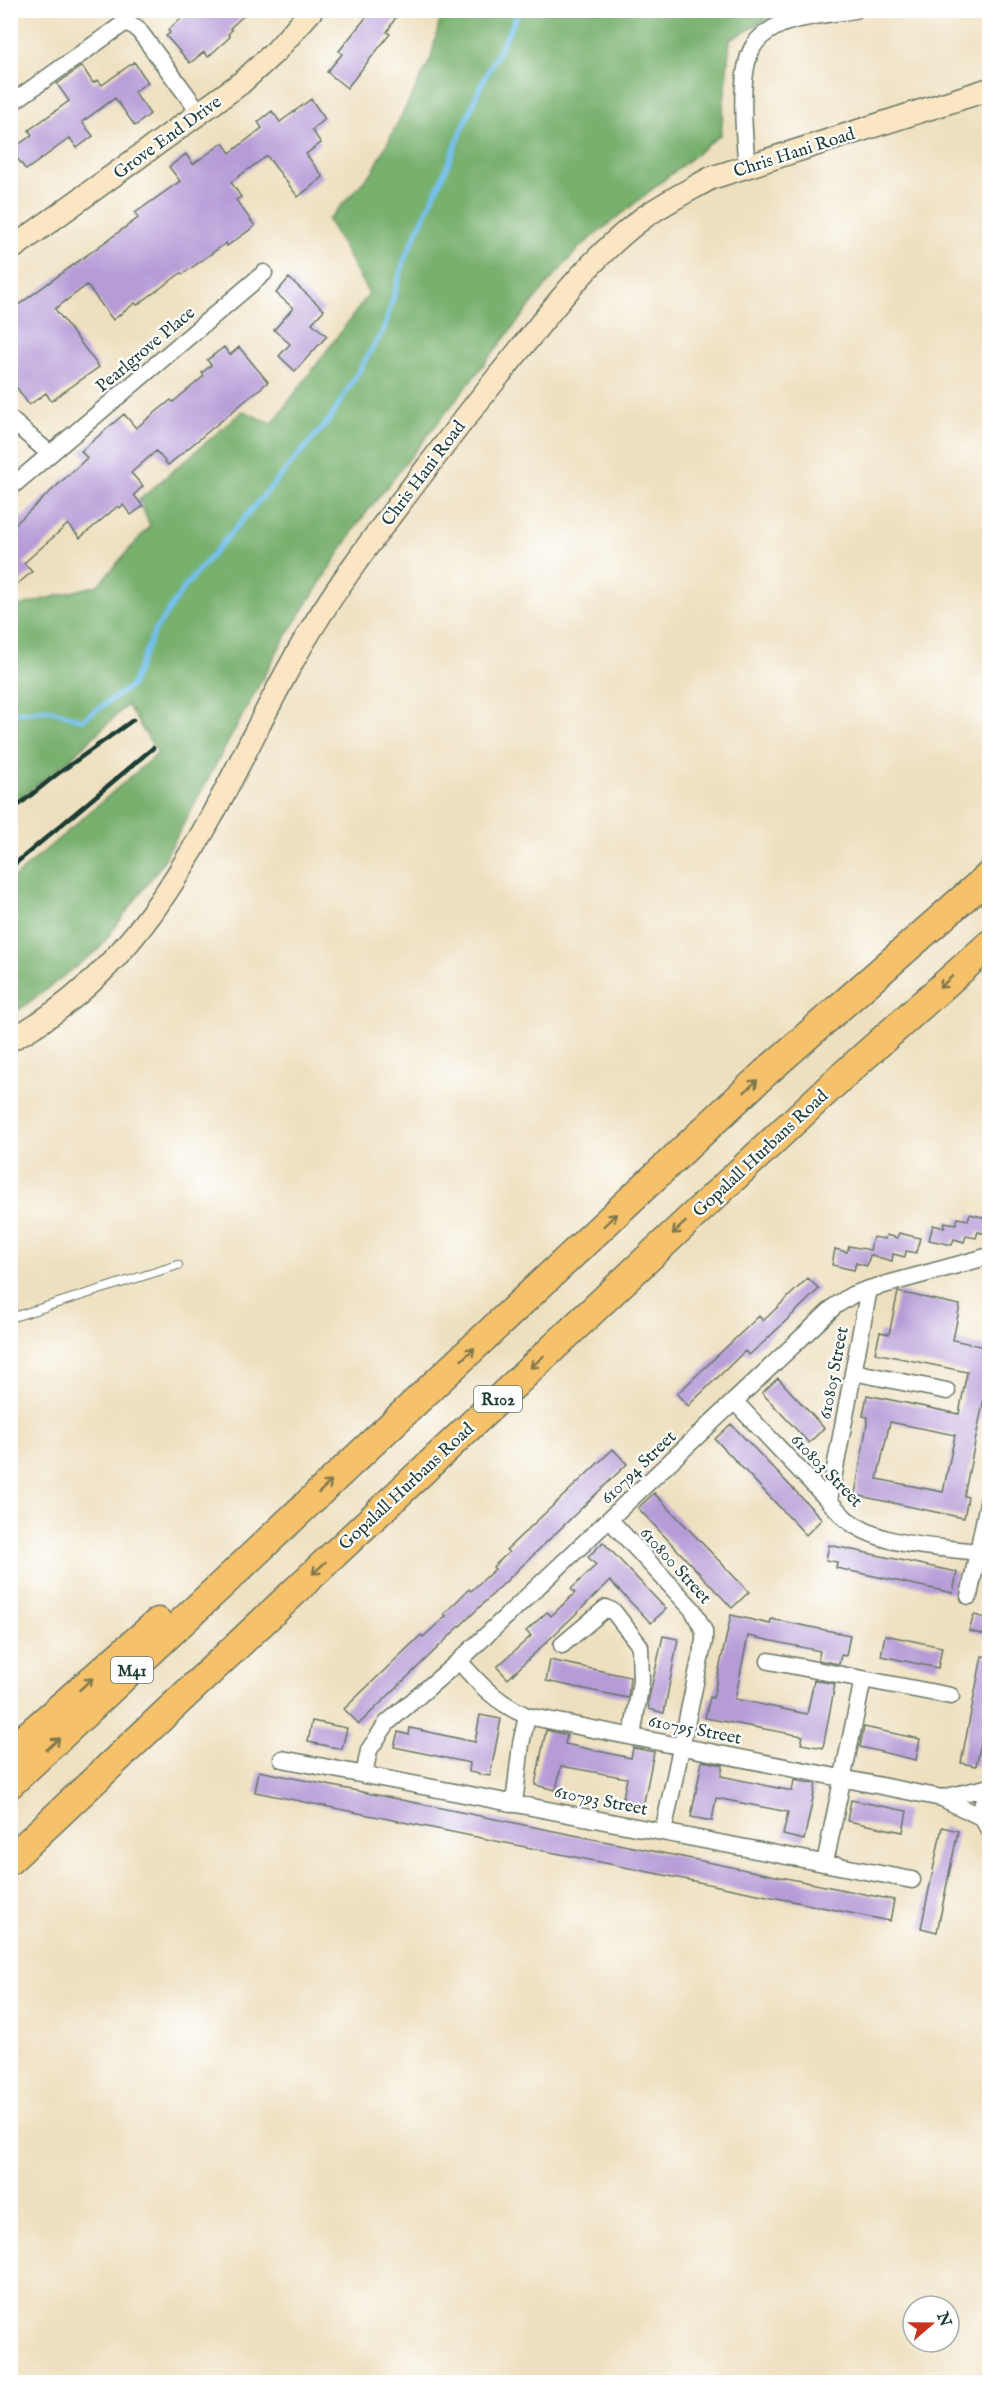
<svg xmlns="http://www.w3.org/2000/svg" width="1000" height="2393" font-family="'IM FELL English',serif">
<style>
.forest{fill:#78b06e;stroke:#4c7651;stroke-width:1.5}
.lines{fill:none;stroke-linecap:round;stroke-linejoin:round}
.stream{stroke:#75c1ef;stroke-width:5}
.building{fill:#b69cd7;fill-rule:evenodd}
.lane-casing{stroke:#677665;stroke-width:10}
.street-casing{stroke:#677665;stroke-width:19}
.secondary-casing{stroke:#677665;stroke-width:25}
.highway-casing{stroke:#677665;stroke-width:31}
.lane{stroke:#fff;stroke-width:8}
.street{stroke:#fff;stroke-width:16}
.secondary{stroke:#fbe6c4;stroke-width:22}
.highway{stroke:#f5c16b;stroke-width:28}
.rail{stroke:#1f3d34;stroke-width:4.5}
.oneway{stroke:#7f784d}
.labels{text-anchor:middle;stroke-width:4.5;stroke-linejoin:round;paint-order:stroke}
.shield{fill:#fff;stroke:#627771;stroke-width:1.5}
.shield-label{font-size:16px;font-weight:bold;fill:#1f3d34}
.street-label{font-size:18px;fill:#1f3d34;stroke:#fff}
</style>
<rect width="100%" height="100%" fill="#fff"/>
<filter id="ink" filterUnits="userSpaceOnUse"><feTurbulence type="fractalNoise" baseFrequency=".0167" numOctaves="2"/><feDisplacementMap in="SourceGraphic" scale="12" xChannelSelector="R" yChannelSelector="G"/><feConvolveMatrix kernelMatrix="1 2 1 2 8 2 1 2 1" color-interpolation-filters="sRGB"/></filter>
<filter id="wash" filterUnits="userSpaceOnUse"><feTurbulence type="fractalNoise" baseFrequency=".008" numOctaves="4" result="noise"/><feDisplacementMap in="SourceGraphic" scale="24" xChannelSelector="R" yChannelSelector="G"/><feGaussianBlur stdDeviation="1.35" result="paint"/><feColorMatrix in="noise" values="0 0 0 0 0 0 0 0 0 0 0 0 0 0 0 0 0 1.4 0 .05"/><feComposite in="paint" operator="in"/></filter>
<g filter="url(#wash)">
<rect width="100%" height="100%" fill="#eee0bf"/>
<path class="forest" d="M442,11h340l-52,29 -9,94 -142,114 -34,39 -186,235 -77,121 -121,222 -63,85 -87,66v-136l147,-127 -31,-48 -58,55 -58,45v-197l87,-23 52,-59 -11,-26 104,-89 29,13 97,-130 -41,-74 45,-49 58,-113z"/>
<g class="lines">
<path class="stream" d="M10,714l39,-5 33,11 49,-34 23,-54 32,-47 144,-166 54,-90 21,-71 38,-82 37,-89 40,-77"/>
</g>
<g id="blocks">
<path class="building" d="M190,10h60l-20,18 2,2 -4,4 2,3 -22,20 -4,-5 -14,11 -24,-27 4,-3 -2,-3z
M372,10h28l-13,22 3,2 -43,54 -20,-16 15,-18 -3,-3z
M134,62l14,20 -14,10 16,22 -15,12 -20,-28 -33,24 11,14 -16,12 -7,-10 -44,32 -15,-20 21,-15 -3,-5 40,-29 -12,-17 25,-18 11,17 5,-3 4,5z
M311,99l14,20 -13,11 9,13 -15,11 17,23 -25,20 -31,-41 -36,26 10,15 -5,3 19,26 -28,20 -1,-3 -43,31 -2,-1 -44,32 -2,-2 -22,17 -26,-35 -32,24 44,58 -48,34 -5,-8 -17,12 -19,-27v-67l128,-93 -3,-5 45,-32 -11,-14 17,-13 7,10 30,-21 7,10 32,-25 -4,-6 14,-11 8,11z
M289,278l35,32 -12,13 15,13 -32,35 -16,-15 11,-12 -16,-14 19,-22 -17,-15z
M224,347l6,8 9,-8 29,35 -100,83 -12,-14 -25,22 12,13 -9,9 9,11 -12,9 -8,-10 -3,3 -2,-2 -38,32 -12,-14 -44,39 8,9 -22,18 1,-62 76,-70 -6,-7 43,-37 12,14 35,-28 2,2 24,-20 7,-6 -2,-3 9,-8 -4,-5z
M970,1214l20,5v16l-12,-3 -2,6 -10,-2 -2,6 -10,-3 -2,6 -23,-5 4,-15 11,3 1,-6 11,2 2,-6 10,2z
M899,1233l21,5 -4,15 -10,-2 -1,6 -12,-3 -1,7 -22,-6 -3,11 -11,-3 -2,7 -22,-5 3,-16 12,3 2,-6 21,4 3,-13 12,2 1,-4 11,3z
M808,1278l11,11 -54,52 -16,14 -4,-4 -57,55 -11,-12 82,-78 4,5z
M898,1292l62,13 -7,35 37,8v21l-26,127 4,1 -4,21 -109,-23 13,-78 -5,-1 4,-21 92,19 8,-42 -92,-19 5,-21 9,2zM890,1422l65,13 -12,57 -66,-13z
M778,1378l46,50 -15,15 -47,-50z
M731,1424l91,95 -16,16 -91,-96z
M613,1449l14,15 -268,260 -15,-15 77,-74 2,2 23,-21 -2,-2 25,-25 2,2 24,-22 -2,-2 16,-15 -3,-2z
M654,1493l95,99 -17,16 -94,-100z
M603,1542l63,67 -15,14 -41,-42 -102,98 -11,-12 34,-31 -5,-5 21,-19 4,4 24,-23 -4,-4 25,-24 -8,-8z
M829,1545l128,27 -4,21 -117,-25 1,-6 -11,-2z
M731,1615l39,9 1,-5 79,16 -4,21 -5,-1 -2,9 -21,-4 2,-9 -72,-15 -13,63 72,15 7,-34 21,4 -12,64 -22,-4 2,-8 -98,-18 5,-21 3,1z
M974,1615l16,4v17l-21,-5z
M885,1635l57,12 -4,21 -57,-12z
M663,1636l15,3 -14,74 -15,-4 -1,-7z
M982,1656l8,1v44l-14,65 -15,-3z
M550,1660l80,17 -2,21 -82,-17z
M480,1715l21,4 -11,57 -21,-4 1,-9 -76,-16 4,-15 11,3 1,-7 65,14z
M312,1721l35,7 -5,21 -34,-7z
M864,1727l56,12 -4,21 -56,-13z
M546,1730l21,5 -2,9 66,14 2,-10 21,4 -11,55 -21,-4 5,-25 -66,-12 -5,24 -21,-5z
M702,1761l21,4 -2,11 71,15 2,-11 22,4 -12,56 -21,-5 5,-23 -72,-14 -4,23 -21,-4z
M259,1771l635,129 -4,21 -635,-129z
M851,1800l56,11 -4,21 -56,-11z
M942,1827l16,4 -21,101 -16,-4z"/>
</g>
</g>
<g filter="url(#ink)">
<use href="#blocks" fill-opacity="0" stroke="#677665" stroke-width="1.5"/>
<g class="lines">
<g class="lane-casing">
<path id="lane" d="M10,1318l168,-53"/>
</g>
<g class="street-casing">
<path id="street" d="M10,104l116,-82 11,6 63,85
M747,166c-3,-28 -9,-94 6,-119 5,-10 19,-19 29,-23 22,-8 49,-10 73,-14
M10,419l40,35
M10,488l254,-215
M853,1372l94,19
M734,1401l112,118c35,28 88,27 131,33
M829,1500l40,-211
M610,1520l83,90 11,21v10l-41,191
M969,1596l21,-103
M562,1645l44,-37 8,4 26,34 1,35 -9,56
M459,1661c22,25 37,41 68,55l415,82 41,20
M769,1661l182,35
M282,1759l630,121
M364,1775l5,-25 18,-27 72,-62 376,-355 17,-11 17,-6 121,-33
M990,1788c-10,14 -11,29 0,43
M942,1798l48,-11
M514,1804l7,-60 6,-28
M825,1863l38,-184"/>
</g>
<g class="secondary-casing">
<path id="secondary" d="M10,250l231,-167 35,-32 36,-41
M10,1040c147,-77 205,-237 280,-374 42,-77 96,-145 149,-214 29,-39 60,-77 91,-115 34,-43 69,-86 113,-119 21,-15 45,-27 68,-40l279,-89"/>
</g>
<g class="highway-casing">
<path id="highway" d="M10,1751l148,-129
M10,1784l755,-711 225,-198
M10,1860l668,-630 161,-151 151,-135"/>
</g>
<use href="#lane" class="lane"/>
<use href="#street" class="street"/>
<use href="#secondary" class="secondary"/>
<use href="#highway" class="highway"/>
<path class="rail" d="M10,812l46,-37 77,-55
M10,868l143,-120"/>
</g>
<defs><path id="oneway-shaft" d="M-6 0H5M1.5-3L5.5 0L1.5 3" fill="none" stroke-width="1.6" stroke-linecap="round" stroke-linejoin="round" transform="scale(1.5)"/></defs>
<g class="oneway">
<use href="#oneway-shaft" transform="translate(946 982) rotate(138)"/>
<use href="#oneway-shaft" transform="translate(751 1086) rotate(-43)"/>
<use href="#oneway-shaft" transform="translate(610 1220) rotate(-44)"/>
<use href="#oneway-shaft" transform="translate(679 1228) rotate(137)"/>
<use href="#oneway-shaft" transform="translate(468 1354) rotate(-43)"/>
<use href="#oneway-shaft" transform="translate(537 1362) rotate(137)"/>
<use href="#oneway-shaft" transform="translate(325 1487) rotate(-43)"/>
<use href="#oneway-shaft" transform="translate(319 1568) rotate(137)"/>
<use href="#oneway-shaft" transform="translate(86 1684) rotate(-42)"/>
<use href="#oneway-shaft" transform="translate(53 1744) rotate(-43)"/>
</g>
</g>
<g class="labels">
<g class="shield">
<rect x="474" y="1386" width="48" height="26" rx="4.5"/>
<rect x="111" y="1657" width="42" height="26" rx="4.5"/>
</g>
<g class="shield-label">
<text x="498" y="1405">R102</text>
<text x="132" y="1676">M41</text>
</g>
<g class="street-label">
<text transform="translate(167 137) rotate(-36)" y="6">Grove End Drive</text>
<text transform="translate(794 152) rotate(-18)" y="6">Chris Hani Road</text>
<text transform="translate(145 349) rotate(-40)" y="6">Pearlgrove Place</text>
<text transform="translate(423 473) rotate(-53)" y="6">Chris Hani Road</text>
<text transform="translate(760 1153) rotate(-43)" y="6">Gopalall Hurbans Road</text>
<text transform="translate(833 1373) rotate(-79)" y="6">610805 Street</text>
<text transform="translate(638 1467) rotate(-44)" y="6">610794 Street</text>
<text transform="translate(827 1470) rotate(46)" y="6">610803 Street</text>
<text transform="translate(406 1486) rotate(-43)" y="6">Gopalall Hurbans Road</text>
<text transform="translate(676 1565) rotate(48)" y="6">610800 Street</text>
<text transform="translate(695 1729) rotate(11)" y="6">610795 Street</text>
<text transform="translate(601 1800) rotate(11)" y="6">610793 Street</text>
</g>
</g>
<rect width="1000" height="2393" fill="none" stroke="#fff" stroke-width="36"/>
<g transform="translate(931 2324) rotate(70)"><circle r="28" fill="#ffffff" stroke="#a5b1ae" stroke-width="1.5"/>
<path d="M0-4.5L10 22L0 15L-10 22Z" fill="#c8321e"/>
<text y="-9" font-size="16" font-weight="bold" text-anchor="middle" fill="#1f3d34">N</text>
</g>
</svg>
